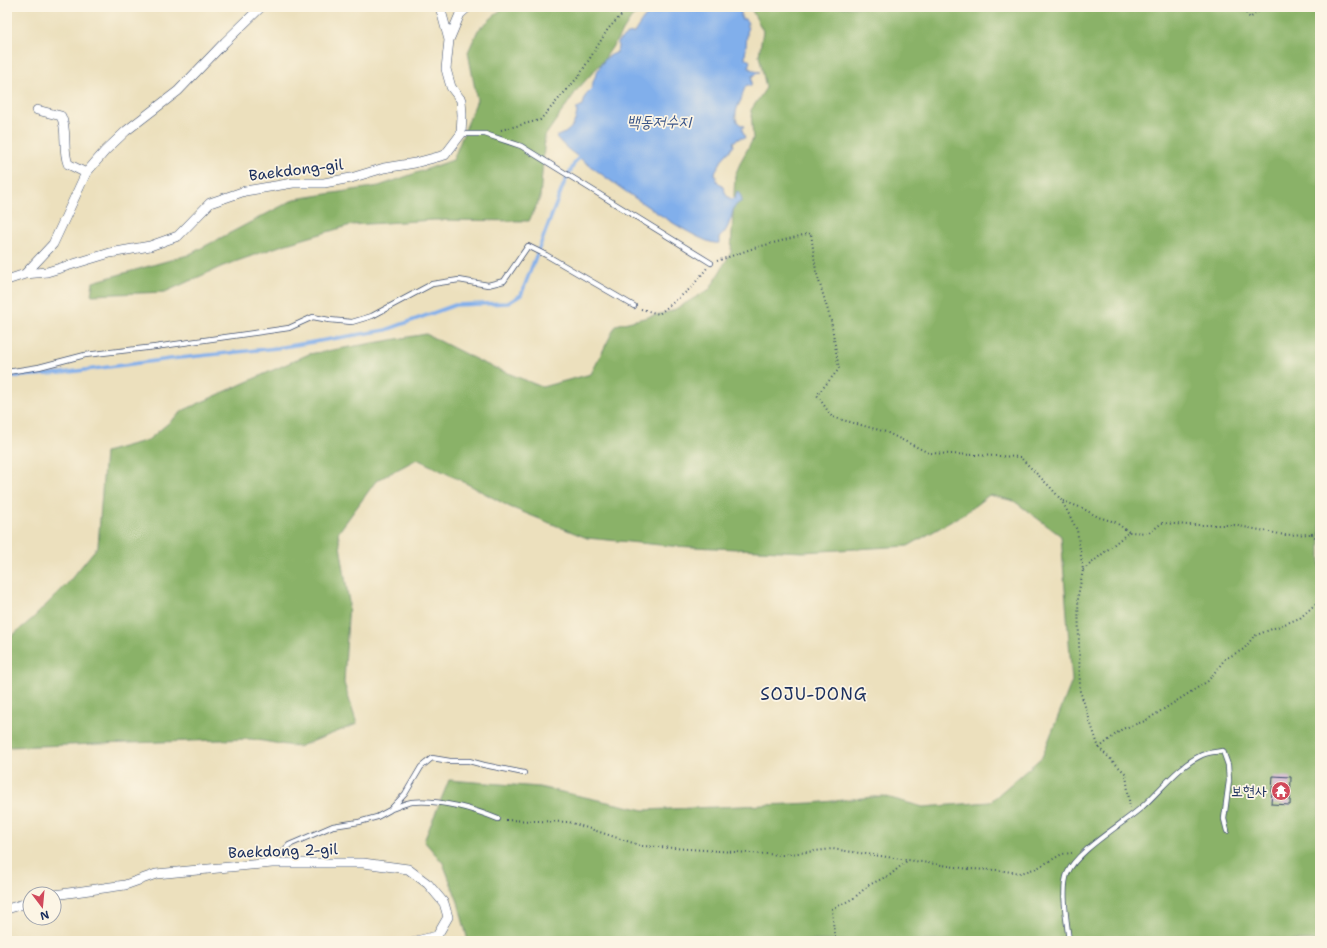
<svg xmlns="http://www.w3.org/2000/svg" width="1327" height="948" font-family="'Shantell Sans','Poor Story',sans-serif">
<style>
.forest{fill:#8ab268;stroke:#527063}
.water{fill:#81afeb;stroke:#4e6fa4}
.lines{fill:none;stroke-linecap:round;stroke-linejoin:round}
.stream{stroke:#81afeb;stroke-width:3.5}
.building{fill:#c09dc8}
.service-casing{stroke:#3a4a6c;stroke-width:6}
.minor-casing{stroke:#3a4a6c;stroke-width:10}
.path{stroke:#3a4a6c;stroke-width:2;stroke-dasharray:1 3;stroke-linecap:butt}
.service{stroke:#fff;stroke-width:4.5}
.minor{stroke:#fff;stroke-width:9}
.labels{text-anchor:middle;stroke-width:3.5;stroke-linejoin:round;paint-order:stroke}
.street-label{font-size:15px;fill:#1b2f5e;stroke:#fcf5e5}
.poi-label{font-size:15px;fill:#1b2f5e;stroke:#fcf5e5;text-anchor:end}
.water-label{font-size:16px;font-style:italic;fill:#3a5588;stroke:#fcf5e5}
.quarter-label{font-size:17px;letter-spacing:1px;fill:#1b2f5e;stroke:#fcf5e5}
</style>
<rect width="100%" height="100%" fill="#fcf5e5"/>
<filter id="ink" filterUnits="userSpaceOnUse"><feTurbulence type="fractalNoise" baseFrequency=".025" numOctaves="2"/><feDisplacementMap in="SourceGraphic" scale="8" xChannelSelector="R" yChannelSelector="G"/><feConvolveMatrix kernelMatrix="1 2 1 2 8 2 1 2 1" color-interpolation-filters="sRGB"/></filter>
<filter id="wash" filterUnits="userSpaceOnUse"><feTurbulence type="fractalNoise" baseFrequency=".012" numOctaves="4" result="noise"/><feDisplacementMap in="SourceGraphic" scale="16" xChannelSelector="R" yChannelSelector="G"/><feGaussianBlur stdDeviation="0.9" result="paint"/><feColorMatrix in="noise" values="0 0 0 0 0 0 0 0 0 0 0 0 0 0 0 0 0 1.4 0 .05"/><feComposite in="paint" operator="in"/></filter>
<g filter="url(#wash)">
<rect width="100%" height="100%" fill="#ece0bd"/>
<path class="forest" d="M504,7h144l-16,10 -29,44 -26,29 -32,46 -5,62 -11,23 -95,-1 -83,5 -68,20 -60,21 -58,26 -74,3 2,-13 95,-27 107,-56 84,-13 74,-26 24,-60 -9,-48 10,-22z
M750,7h570v934h-852l-10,-39 -15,-39 -19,-22 25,-61 90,7 105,23 169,-7 70,-7 40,11 67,-5 52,-45 30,-76 -11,-145 -47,-35 -25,-6 -25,19 -56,32 -105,6 -132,-6 -84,-8 -77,-31 -50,-27 -43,-21 -41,22 -38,52 11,69 -5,81 13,41 -59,23 -47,-8 -244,8v-107l25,-21 35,-35 31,-38 7,-94 43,-12 36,-30 125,-56 117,-20 57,29 59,24 49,-13 25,-49 56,-14 38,-22 21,-37 4,-77 7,-16 11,-20 -2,-29 15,-22 -7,-33 4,-24z"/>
<path class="water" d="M664,7h75l2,3v9h4l3,4 -3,35 5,3 -2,6 6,4 6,1 -8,4 -1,10 -4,-1c-4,5 -4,9 -6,15 -5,9 -10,22 3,26l-2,3 3,9h-5l-7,4 1,4 -11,12 -8,15 2,8 6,6 4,9 4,3 4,-1 2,-7 4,5 1,5c-11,6 -8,10 -12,20 -2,6 -5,12 -11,17v5c-20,5 -129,-77 -150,-93 -5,-4 -9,-9 -13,-13 3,-2 6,-3 9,-4 9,-6 12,-15 12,-25l6,-3 3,-11 6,-6c0,-6 7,-21 11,-26 3,-5 8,-7 13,-9l2,-5v-7l10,-7 6,-1c4,-6 9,-16 16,-20 7,-3 7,1 14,-6z"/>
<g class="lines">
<path class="stream" d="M7,377l55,-4 108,-14 107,-11 109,-18 69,-25 53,-2 13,-8 42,-109 12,-24 7,-7"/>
</g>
<g id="blocks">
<path class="building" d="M1273,776l18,1 -1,28 -19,-1z"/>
</g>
</g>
<g filter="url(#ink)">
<use href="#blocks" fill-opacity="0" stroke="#3a4a6c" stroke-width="1"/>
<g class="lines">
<g class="service-casing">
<path id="service" d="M461,134h24l36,12 190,117
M7,372l32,-5 46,-12 70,-8 134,-19 24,-11 16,3 23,2 20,-6 60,-32 27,-4 29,5 16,-4 24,-35 18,9 88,51
M391,809c7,-2 14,-6 21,-7 26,-3 62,7 86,17
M273,862l16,-17 44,-19 26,-4 18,-5 13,-7 15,-16 16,-27 11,-9 18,3h19l15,4 40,8
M1069,941c-2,-18 -8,-51 -2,-67 9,-23 56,-50 75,-67 19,-17 36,-41 60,-52 7,-3 14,-3 21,-4l5,14 1,16 -5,38 3,12"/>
</g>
<g class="minor-casing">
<path id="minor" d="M440,7l9,33
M37,110l24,6c7,14 1,33 7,48l18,9
M25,274l28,-30 33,-71 19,-22 21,-20 52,-40 47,-49 36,-35
M7,280l18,-6 22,-2 63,-19 40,-7 28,-10 32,-33 35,-12 48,-8h31l27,-5 33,-10 31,-5 30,-8 16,-21 1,-19 -1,-15 -10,-13 -5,-18 3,-29 11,-26 8,-7
M54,895l71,-10 31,-11 116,-11h91l45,6 20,15 16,19 4,14 -11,19 -21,5
M7,909l23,-7"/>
</g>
<path class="path" d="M1241,7l9,11 9,-7 4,-4
M501,130l39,-10 39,-44 29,-47 21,-22
M717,261l37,-13 57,-15 5,38 15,50 8,48 -22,26 15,22 54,15 43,21 91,4 31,31 11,13 15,29 6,40 -5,26 2,95 19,57 27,26 4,34
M641,309l18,5 32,-26 16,-20
M1063,501l19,7 16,9 17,5 14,10
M1320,531l-8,3 8,8
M1083,570l46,-38 20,1 13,-10 26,2h46l51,10 27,-1
M1099,748l23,-19 23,-8 63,-40 17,-22 19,-10 10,-13 46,-18 20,-18
M506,820l63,2 73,24 140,9 50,-6 76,11
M836,941l-2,-8 -2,-24 22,-11 15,-13 21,-10 18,-15 61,9 27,1 25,3 16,-5 25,-14 10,-1"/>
<use href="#service" class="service"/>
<use href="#minor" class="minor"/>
</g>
</g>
<defs>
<g id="temple-disc" transform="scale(1)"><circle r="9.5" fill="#d1495b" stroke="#fcf5e5"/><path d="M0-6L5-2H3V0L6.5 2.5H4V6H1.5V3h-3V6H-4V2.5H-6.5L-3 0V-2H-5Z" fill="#fff"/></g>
</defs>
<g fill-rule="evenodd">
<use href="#temple-disc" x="1281" y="791"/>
</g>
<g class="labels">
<g class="street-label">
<text transform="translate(296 170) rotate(-7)" y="5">Baekdong-gil</text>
<text transform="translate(283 851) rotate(-2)" y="5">Baekdong 2-gil</text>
</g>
<g class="poi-label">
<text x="1267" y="796">보현사</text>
</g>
<g class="water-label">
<text x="659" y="127">백동저수지</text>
</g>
<g class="quarter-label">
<text x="814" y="700">SOJU-DONG</text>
</g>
</g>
<rect width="1327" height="948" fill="none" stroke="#fcf5e5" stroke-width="24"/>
<g transform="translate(42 906) rotate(164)"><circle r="19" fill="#fcf5e5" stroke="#a2a6af"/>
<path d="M0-3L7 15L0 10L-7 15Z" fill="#d1495b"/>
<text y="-6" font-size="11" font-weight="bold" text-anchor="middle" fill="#1b2f5e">N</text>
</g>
</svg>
